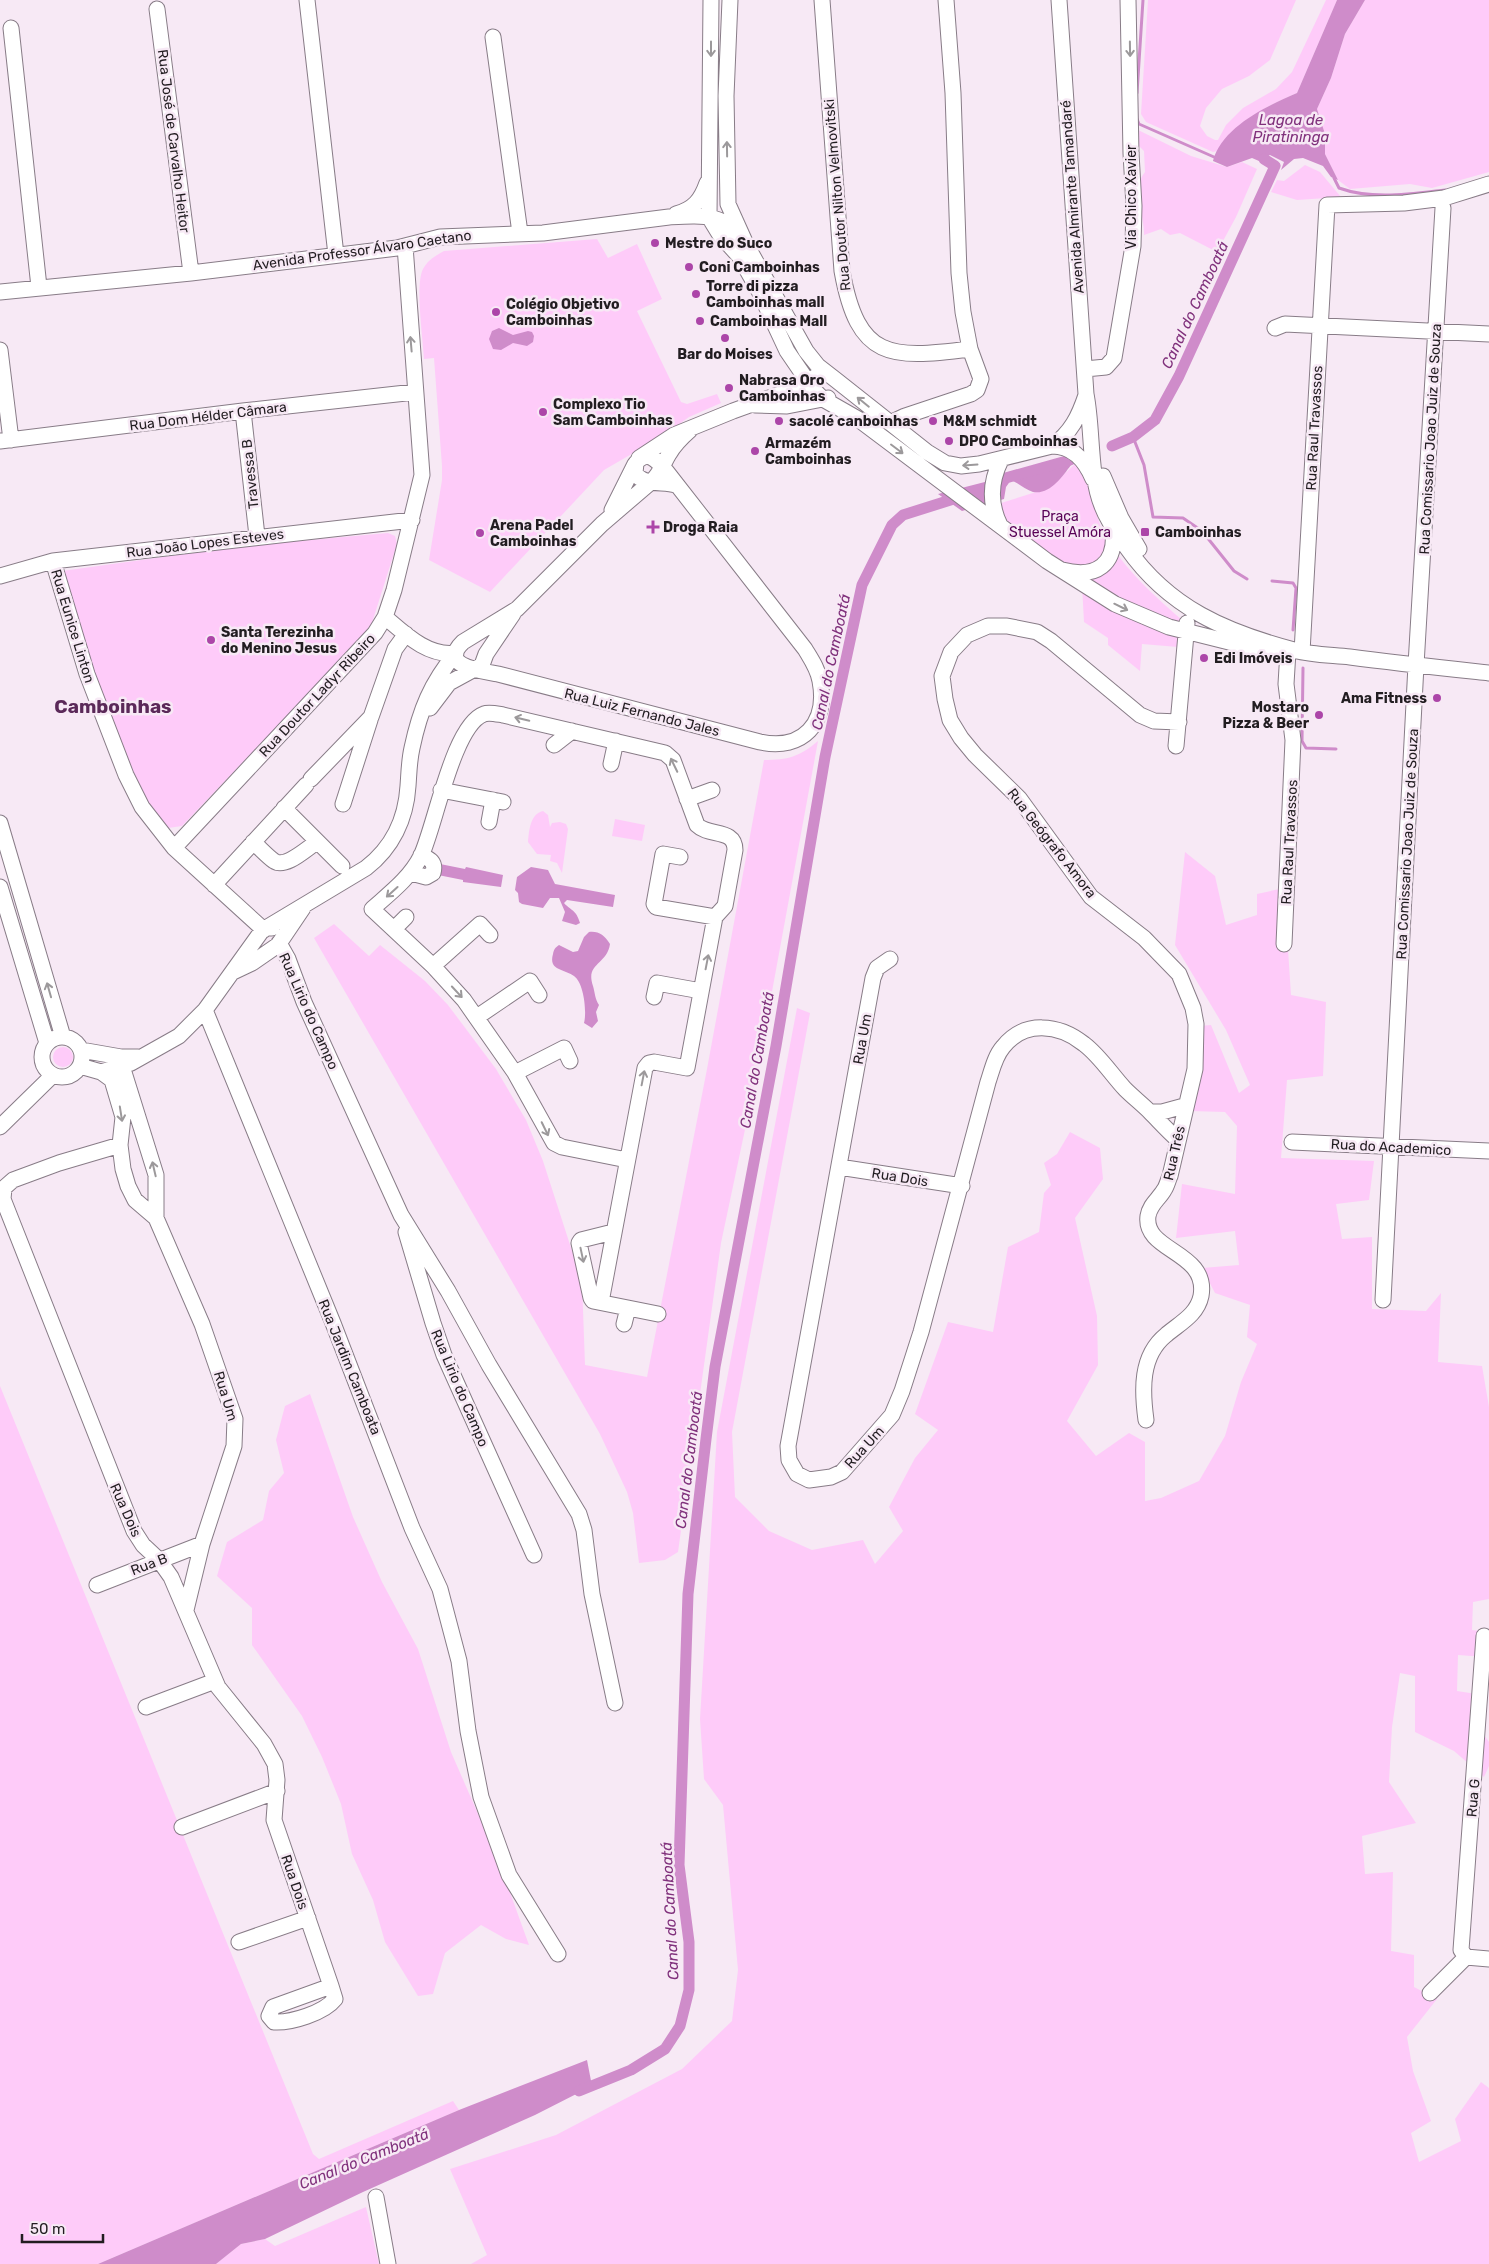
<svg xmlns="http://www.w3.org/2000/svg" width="1489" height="2264" font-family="Rubik,sans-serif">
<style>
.green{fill:#fecbf9}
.water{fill:#cf8cca}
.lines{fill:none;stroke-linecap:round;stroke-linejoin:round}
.stream{stroke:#cf8cca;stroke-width:3}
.canal{stroke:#cf8cca;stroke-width:11}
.minor-casing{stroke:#887c87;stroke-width:17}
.minor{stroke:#fff;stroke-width:15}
.oneway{stroke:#9c999b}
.poi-dot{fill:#ac45a8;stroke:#f7e9f5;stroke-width:2}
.labels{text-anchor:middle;stroke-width:5;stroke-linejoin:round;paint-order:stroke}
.street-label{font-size:14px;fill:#221d21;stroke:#f7e9f5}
.poi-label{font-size:14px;font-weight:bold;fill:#221d21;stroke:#f7e9f5;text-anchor:start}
.park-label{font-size:14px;fill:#580256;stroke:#f7e9f5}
.water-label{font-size:15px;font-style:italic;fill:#80317c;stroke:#f7e9f5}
.district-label{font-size:19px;font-weight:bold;fill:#5b2959;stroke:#f7e9f5}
</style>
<rect width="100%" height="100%" fill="#f7e9f5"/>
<path class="green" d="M1148,0h148l-26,60 -21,16 -27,13 -16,19 -6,18 7,10 8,4h3l8,-15 17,-17 33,-19 16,-17 34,-72h11l-40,93c-37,16 -55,26 -80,58l-4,1 -67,-30 -5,-8z
M1365,0h124v172l-57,16 -22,-4 -60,5 -12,-9 -13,-26v-20l-8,-25 14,-31 14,-44z
M1134,128l57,28 36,11 15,-5 15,7 -21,48 -19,35 -37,-19 -10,2 -9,-6 -17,6c1,-18 -13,-46 1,-63l-1,-21 -11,-11z
M1305,165l15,7 21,25 -44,3 -26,-8 6,-12 7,1z
M597,239l11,19 29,-14 25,55 -25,12 44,91 6,2 30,-10 4,9 -32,14 -28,20 -57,33 -114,122 -61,-32 13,-80v-14l-8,-108 -10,1c-1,-20 -9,-75 -1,-90 5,-9 12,-13 21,-18z
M1075,464c11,12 20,27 23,44 0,3 -2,7 0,11 12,37 54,75 83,100l-3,28 -36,-3 -2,27 -32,-26v-7l-24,-16 -2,-37 -103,-75 70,-22z
M388,533l7,3 2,8 -27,85 -188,197 -14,2 -10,-3 -64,-128 -39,-125 187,-26z
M818,741l-60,327 -37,175 -43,309 -13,8 -26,3 -6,-50 -6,-21 -27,-58 -286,-496 20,-14 35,32 11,-11 45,36 23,24 48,64 30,51 17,41 39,121 3,83 62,12 60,-308 57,-309c24,0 35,-3 54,-19z
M543,811l5,4 2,12 2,-4 8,-1 6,2 2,5 -6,44 -5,-10 -7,-2 1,-6 -14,-1 -9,-12c1,-11 2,-28 15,-31z
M615,819l30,6 -3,16 -30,-5z
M1185,852l30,24 11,49 31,-10v-21l27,-6 7,107 35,7 -3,74 -36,4 -6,78 93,3 -5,39 -33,4 6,35 30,-2v72l54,2 15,-18 -3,69 44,4 7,41v192l-16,3 -1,28 17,2 -4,25 -27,-2 -1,36 26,4 1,40 5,7v24l-5,11 -30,-26 -39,-19v-56l-15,-3 -8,54 -3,55 27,41 -54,13 3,38 28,-2 -2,79 23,4v32l23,12 -30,38 6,34 18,50 -20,12 8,29 42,-21 -6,-22 26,-37 8,6v176h-1018l16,-9 -37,-86 106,-34 126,-66 50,-48 6,-51 -15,-165 -19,-26 -4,-60 17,-287 80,-424 13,5 -78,419 3,65 34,34 43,19 51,-10 12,24 28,-33 -14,-24 26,-49 23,-28 -23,-16 33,-92 45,10 15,-85 31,-15 5,-39 7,-8 -7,-22 13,-9 13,-22 30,16 3,31 -28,39 22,98 1,49 -31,56 29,35 33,-23 16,9v59l16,-3 38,-17 26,-45 16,-54 16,-38 -10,-7 3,-32 -35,-12 -13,-25 37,-3 -4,-34 -59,7 6,-54 53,10 2,-68 -12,-14 -35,-1 9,-85 12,-1 28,68 11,-8 -24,-55 -51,-85z
M53 1057a10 10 0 1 1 20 0a10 10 0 1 1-20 0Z
M0,1386l313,768 6,5 134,-58 6,9 -361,154h-98z
M310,1394l43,123 29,65 36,67 33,103 48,110 30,83 -23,-6 -25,-14 -36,28 -12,41 -15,2 -33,-54 -12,-42 -21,-46 -11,-50 -19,-47 -20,-41 -50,-71v-37l-35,-32 10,-34 36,-22 6,-29 15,-18 -8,-33 9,-34z
M366,2207l13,57h-163l25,-20 24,-5 10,7z"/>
<path class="water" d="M1337,0h28l-20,34 -14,44 -14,31 8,25v20l13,26 -7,-3 -8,-11 -20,-8 -9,1 -13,11 3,-8 -14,-7 -11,6 -7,-3 -25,9 -14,-6c9,-34 54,-55 84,-68z
M499,328l14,7 15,-4 4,1 2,4 -1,6 -6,4 -14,-3 -12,7 -8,-1 -4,-10 3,-8z
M1070,460l1,5c-9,12 -21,30 -38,27 -7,-2 -15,-9 -22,-12l-5,7 -2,12 -42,12 -24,-17z
M440,864l25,5 1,-2 37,8 -2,12 -38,-5v-2l-25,-5z
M531,867l17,3 7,14 60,11 -2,12 -46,-7 -3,3c7,8 12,6 16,20l-4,2 -14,-4 3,-9 -6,-14h-9l-7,10 -21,-4 -3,-2 -1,-9 -3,-3 2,-13z
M589,932c10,-1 15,3 21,12 -3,21 -25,19 -17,42 2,7 2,13 6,19l-3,7 2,9 -6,7 -8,-5c3,-11 0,-40 -10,-47 -9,-7 -26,-5 -21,-22 1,-5 2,-6 6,-9l14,7 5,-1 6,-14z
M587,2060l5,26 -57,29 -172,77 -98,47 -24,5 -25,20h-118l361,-154z"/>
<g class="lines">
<path class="stream" d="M1137,93l6,-93
M1137,119l2,5 75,33
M1334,178l5,10c33,12 71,6 106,2
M1133,437l11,28 9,52 30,1 19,13 32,40 13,8
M1272,581l21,2 3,5 -3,42
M1303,668l-1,73 4,7 30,1"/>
<path class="canal" d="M1112,446l21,-9 22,-17 24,-44 96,-210 -11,-7
M1002,479l68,-19
M579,2091l52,-21 34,-21 15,-23 9,-36v-48l-10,-77 9,-271 18,-155 9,-72 61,-321 49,-289 37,-172 30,-60 11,-10 57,-18"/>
<g class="minor-casing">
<path id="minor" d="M307,0l29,255
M711,0l-2,217 11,18 19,21 20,35 28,60 26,38 10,10 35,20 189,142 68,43 54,23 80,20 46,4
M730,0l-4,96 2,108 18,40 60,107 12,15 18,14 91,72 18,11 16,3 18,-2 73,-18c21,0 33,14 41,33
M822,0l20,271c16,89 48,88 128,78
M1059,0l27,394c7,36 3,80 16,112 6,16 16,29 25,42 42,60 99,84 167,102 17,5 38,5 56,7 46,6 93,11 139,16
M157,9l34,264
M11,28l28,259
M493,37l27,196
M676,214c18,-5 25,-14 31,-31
M0,292l191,-19 206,-25 43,-11 103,-4 126,-16c35,-2 57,-4 77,27
M1275,328l10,-4 204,10
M0,350l11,90
M1085,369l21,-2 8,-9 19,-112 1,-40 -3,-53 -3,-153
M755,405l32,1 41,-8
M243,411l14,125
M890,423l15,-7 66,-22 6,-4 4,-11 -11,-30 -7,-37 -4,-39 -6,-180 -7,-93
M0,441l243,-30 172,-19
M1052,446c19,-13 27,-30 34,-51
M639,458l35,-23 59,-24 72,-26 11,-9
M1103,476l18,42 18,31
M676,485c-13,-4 -33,1 -41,-12l1,-10c12,-15 22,-1 31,9l138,177c6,10 13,20 15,32 8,42 -17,70 -60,61l-262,-68c-14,-3 -61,-7 -35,-32l54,-33 85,-85 49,-42c9,-8 12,-18 18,-28 5,-9 13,-17 21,-24
M612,510l23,-46
M1000,525c-11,-22 -10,-43 1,-65
M53,561l34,113 39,101 16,32 32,41 90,82
M1062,570c34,9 55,-5 51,-42
M0,576l53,-15 359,-41
M385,617c20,17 43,40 71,36
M1302,652l25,-447 77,-2 40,-5 45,-14
M486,654l27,-40
M430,708l19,-25 33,-18 4,-11
M554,745l18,-14
M1176,746l11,-123
M611,764l5,-23
M311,779l60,-62 24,-68 11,-15
M441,790l62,12
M687,799l25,-9
M343,804l27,-84
M284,808l58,58
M489,822l4,-22
M0,823l63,214
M253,842c7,6 14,14 21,19 12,8 33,-13 43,-19
M174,848l201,-215 10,-16 9,-27 28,-115 -17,-229
M680,857l-17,-3 -9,50 2,3 59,10
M411,873l15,4 7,-4c3,-11 -3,-14 -12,-18
M214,885l92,-100
M0,887l47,156
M266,928l100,-60c26,-20 40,-49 42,-82 1,-13 1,-25 4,-38 8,-38 19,-65 44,-95
M394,929l12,-12
M279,943l9,16 16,43 97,213 47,76 41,74 90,149 5,16 8,64 23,109
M1284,944l9,-204 -7,-56 2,-33
M890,959l-13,9 -4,10 -85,468 1,14 8,14 12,6 22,-3 11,-5 50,-57 10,-24 19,-59 67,-250c4,-12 7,-26 15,-35 21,-27 56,-23 81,-3 16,12 27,30 41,45 8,8 17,15 25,23 9,9 17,18 27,27
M433,966l47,-42 10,11
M233,972l19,-9 26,-18 25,-37
M654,997l3,-14 44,8
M205,1010l128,313 79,205 28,61 19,72 9,70 13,66 28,78 49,79
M477,1017l53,-36 9,14
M42 1057a20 20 0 1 1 40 0a20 20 0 1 1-40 0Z
M81,1050l40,7h17
M80,1066l21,6 30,-9 48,-27 26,-26 56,-78 5,-4h6
M122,1066l34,109v43l46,106 33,95 -1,27 -32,98 -16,66
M101,1072l11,8 11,37 -3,28 3,24 5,17 7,14 21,18
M515,1073l49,-25 6,13
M1151,1112h11l22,-6
M0,1127l53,-52
M1292,1142l197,9
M120,1145l-61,18 -46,17 -9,8 -1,11 131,332 9,14 16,15 12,17 47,110 46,57 11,20 2,16 -3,40 57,166 4,13c-11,14 -44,24 -61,23l-5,-6 4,-9 58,-21
M839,1167l123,19
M406,1232l27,91 11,32 90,200
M613,1232l-32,8 -2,3 12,55 2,3 65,13
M1383,1300l33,-635 27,-457
M601,1302l44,-234 4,-5 5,-1 33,6 28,-151 10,-11 10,-56c0,-22 -26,-13 -38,-25l-24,-65 -8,-7 -162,-38c-6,-1 -14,-3 -19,-1 -31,11 -49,113 -63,142 -11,22 -31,37 -49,53l61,57 31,34 51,73 39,70 8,4 65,13
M624,1324l4,-16
M1146,1420c-4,-29 -6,-64 20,-85 14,-12 31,-20 35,-39 8,-45 -58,-44 -53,-80 2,-12 11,-17 16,-26 3,-4 4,-10 6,-14l25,-107 1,-45 -3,-16 -14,-34 -35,-36 -53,-41 -72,-99 -44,-43 -14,-17 -11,-18 -5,-21 -3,-23 9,-24 16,-17 21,-9h19l30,6 14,9 89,74 14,6 25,1
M97,1585l105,-41
M146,1707l69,-26
M182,1827l95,-36
M239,1942l69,-24
M1466,1957l-5,-7 23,-314
M1466,1957l23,2
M1430,1993l36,-36
M376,2197l12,67"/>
</g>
<use href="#minor" class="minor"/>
</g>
<defs><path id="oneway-shaft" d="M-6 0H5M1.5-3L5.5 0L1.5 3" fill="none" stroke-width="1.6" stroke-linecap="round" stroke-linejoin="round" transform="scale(1.25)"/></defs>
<g class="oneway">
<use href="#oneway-shaft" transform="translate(711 49) rotate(90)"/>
<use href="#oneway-shaft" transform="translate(1130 49) rotate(89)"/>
<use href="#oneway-shaft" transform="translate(727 149) rotate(-91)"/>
<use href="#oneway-shaft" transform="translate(411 344) rotate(-95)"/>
<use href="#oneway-shaft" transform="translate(863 402) rotate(-141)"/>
<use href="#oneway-shaft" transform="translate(897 449) rotate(37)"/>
<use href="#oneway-shaft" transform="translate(970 465) rotate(176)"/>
<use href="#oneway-shaft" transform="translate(1121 607) rotate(26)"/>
<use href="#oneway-shaft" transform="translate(522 719) rotate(-167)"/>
<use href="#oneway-shaft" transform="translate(674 765) rotate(-116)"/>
<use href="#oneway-shaft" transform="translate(392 892) rotate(138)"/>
<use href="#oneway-shaft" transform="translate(707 962) rotate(-79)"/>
<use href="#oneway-shaft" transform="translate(49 990) rotate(-106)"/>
<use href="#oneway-shaft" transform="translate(457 992) rotate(47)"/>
<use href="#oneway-shaft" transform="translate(643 1078) rotate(-79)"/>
<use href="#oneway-shaft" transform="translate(121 1114) rotate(81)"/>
<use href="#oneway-shaft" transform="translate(545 1129) rotate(64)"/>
<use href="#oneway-shaft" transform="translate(154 1169) rotate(-103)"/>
<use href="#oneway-shaft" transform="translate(582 1255) rotate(78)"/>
</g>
<g class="poi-dot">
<circle cx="655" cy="243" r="5"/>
<circle cx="689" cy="267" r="5"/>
<circle cx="696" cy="294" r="5"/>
<circle cx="496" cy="312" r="5"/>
<circle cx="700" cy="321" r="5"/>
<circle cx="725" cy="338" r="5"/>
<circle cx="729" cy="388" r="5"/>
<circle cx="543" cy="412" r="5"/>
<circle cx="779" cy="421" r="5"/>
<circle cx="933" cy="421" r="5"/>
<circle cx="949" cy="441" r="5"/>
<circle cx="755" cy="451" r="5"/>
<path d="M650.5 519.5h5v5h5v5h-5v5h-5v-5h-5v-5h5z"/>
<rect x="1140" y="527" width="10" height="10" rx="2.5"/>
<circle cx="480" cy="533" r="5"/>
<circle cx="211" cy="640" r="5"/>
<circle cx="1204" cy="658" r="5"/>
<circle cx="1437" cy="698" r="5"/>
<circle cx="1319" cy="715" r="5"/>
</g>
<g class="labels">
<g class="street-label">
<text transform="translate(174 141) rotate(83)" y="5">Rua José de Carvalho Heitor</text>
<text transform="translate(837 195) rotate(-95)" y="5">Rua Doutor Nilton Velmovitski</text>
<text transform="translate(1072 197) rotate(-94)" y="5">Avenida Almirante Tamandaré</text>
<text transform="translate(1131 197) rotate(-90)" y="5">Via Chico Xavier</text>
<text transform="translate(362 250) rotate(-8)" y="5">Avenida Professor Álvaro Caetano</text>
<text transform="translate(208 416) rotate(-7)" y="5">Rua Dom Hélder Câmara</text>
<text transform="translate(1314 428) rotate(-87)" y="5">Rua Raul Travassos</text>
<text transform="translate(1430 439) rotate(-87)" y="5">Rua Comissario Joao Juiz de Souza</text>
<text transform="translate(250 474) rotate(-96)" y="5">Travessa B</text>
<text transform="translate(205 543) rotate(-7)" y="5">Rua João Lopes Esteves</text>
<text transform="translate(73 626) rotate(73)" y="5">Rua Eunice Linton</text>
<text transform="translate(317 695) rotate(-47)" y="5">Rua Doutor Ladyr Ribeiro</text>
<text transform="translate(642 712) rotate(14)" y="5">Rua Luiz Fernando Jales</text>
<text transform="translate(1289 842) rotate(-87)" y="5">Rua Raul Travassos</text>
<text transform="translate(1052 843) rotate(52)" y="5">Rua Geógrafo Amora</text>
<text transform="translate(1407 844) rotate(-87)" y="5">Rua Comissario Joao Juiz de Souza</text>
<text transform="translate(309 1011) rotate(66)" y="5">Rua Lirio do Campo</text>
<text transform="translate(862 1039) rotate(-80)" y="5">Rua Um</text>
<text transform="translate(1391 1147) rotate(3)" y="5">Rua do Academico</text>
<text transform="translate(1174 1153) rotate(-77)" y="5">Rua Três</text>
<text transform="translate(900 1177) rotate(9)" y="5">Rua Dois</text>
<text transform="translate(350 1367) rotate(68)" y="5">Rua Jardim Camboata</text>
<text transform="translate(460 1388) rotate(67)" y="5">Rua Lirio do Campo</text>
<text transform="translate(226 1396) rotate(73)" y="5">Rua Um</text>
<text transform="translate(864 1447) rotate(-48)" y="5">Rua Um</text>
<text transform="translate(126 1510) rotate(66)" y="5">Rua Dois</text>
<text transform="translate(149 1564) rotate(-21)" y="5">Rua B</text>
<text transform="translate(1473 1798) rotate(-85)" y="5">Rua G</text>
<text transform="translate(295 1882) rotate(71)" y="5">Rua Dois</text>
</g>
<g class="poi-label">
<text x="665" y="248">Mestre do Suco</text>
<text x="699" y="272">Coni Camboinhas</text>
<text x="706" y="291">Torre di pizza<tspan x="706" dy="16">Camboinhas mall</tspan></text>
<text x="506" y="309">Colégio Objetivo<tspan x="506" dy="16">Camboinhas</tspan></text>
<text x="710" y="326">Camboinhas Mall</text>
<text x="725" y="359" text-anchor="middle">Bar do Moises</text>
<text x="739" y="385">Nabrasa Oro<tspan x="739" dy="16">Camboinhas</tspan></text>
<text x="553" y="409">Complexo Tio<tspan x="553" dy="16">Sam Camboinhas</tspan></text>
<text x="789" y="426">sacolé canboinhas</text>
<text x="943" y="426">M&amp;M schmidt</text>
<text x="959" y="446">DPO Camboinhas</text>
<text x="765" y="448">Armazém<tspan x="765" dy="16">Camboinhas</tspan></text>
<text x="490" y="530">Arena Padel<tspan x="490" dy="16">Camboinhas</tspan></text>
<text x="663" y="532">Droga Raia</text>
<text x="1155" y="537">Camboinhas</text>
<text x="221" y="637">Santa Terezinha<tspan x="221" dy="16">do Menino Jesus</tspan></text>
<text x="1214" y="663">Edi Imóveis</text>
<text x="1427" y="703" text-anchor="end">Ama Fitness</text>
<text x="1309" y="712" text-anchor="end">Mostaro<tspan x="1309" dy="16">Pizza &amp; Beer</tspan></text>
</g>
<g class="park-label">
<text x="1060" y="521">Praça<tspan x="1060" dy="16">Stuessel Amóra</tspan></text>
</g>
<g class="water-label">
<text x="1291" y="125">Lagoa de<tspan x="1291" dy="17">Piratininga</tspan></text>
<text transform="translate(1195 305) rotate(-65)" y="5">Canal do Camboatá</text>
<text transform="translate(831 662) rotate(-78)" y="5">Canal do Camboatá</text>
<text transform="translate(757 1060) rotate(-80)" y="5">Canal do Camboatá</text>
<text transform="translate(689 1460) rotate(-83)" y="5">Canal do Camboatá</text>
<text transform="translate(670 1911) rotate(-93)" y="5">Canal do Camboatá</text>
<text transform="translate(364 2159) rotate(-22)" y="5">Canal do Camboatá</text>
</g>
<g class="district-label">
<text x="113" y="713">Camboinhas</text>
</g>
</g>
<path d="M22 2234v8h81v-8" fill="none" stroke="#221d21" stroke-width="2.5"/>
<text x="30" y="2234" font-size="15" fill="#221d21" stroke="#f7e9f5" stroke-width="4" paint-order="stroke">50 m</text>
</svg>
